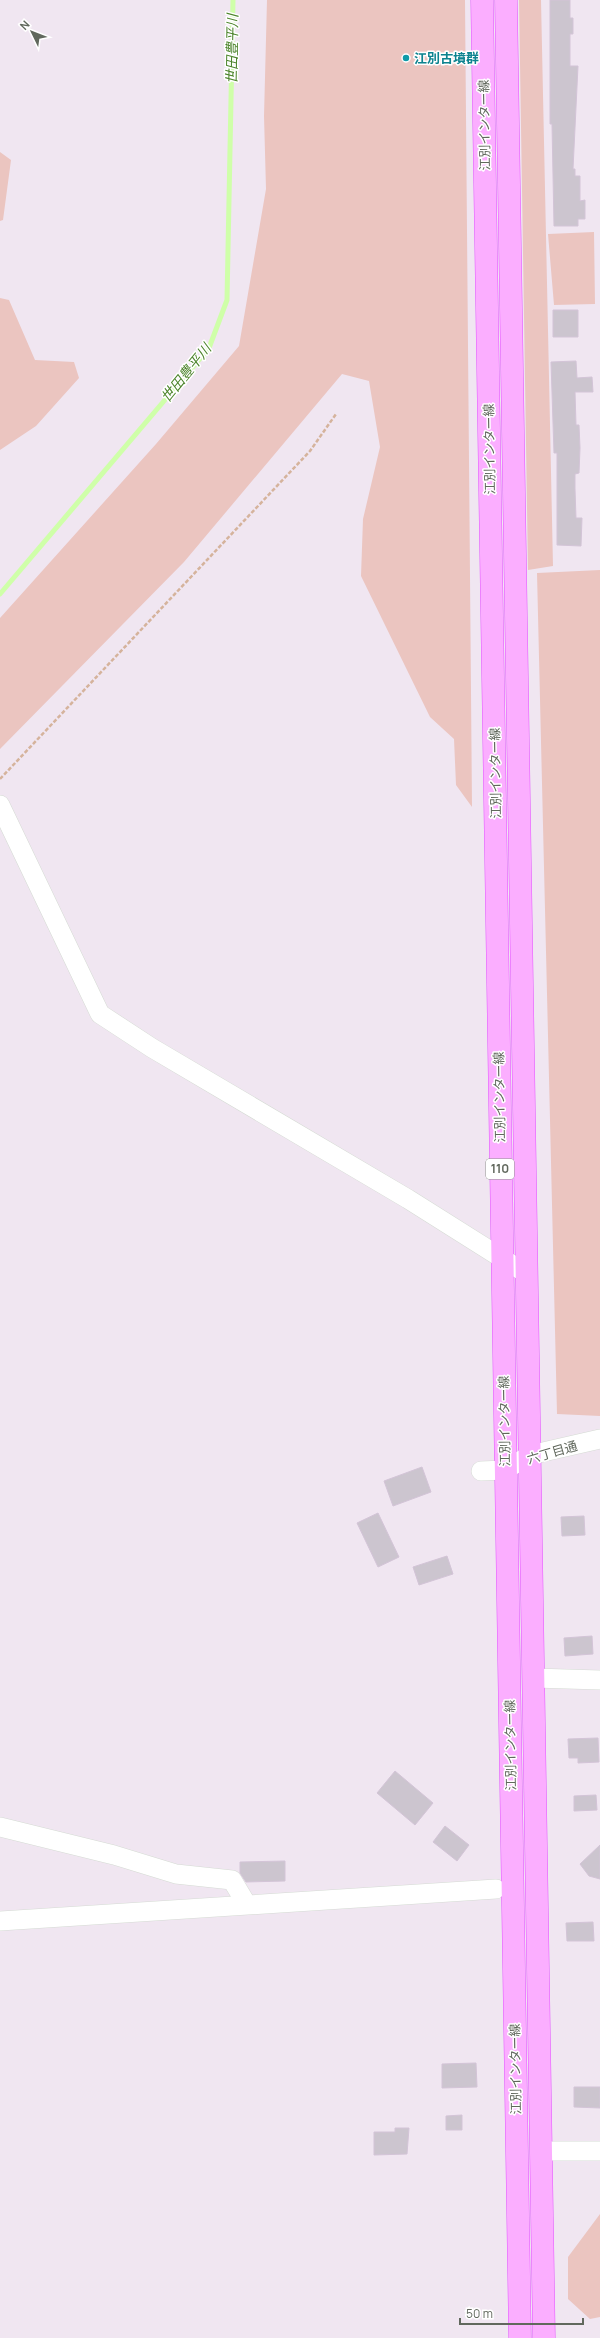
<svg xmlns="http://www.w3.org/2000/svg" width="600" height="2338" font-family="Manrope,'Noto Sans JP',sans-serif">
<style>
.green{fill:#ebc5c0}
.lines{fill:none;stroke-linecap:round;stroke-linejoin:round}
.stream{stroke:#cfffa9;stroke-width:5}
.building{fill:#ccc5cf;stroke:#d3c4d7}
.minor-casing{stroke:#d5dbd4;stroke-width:20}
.major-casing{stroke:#e252ff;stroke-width:23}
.path{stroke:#d5b39c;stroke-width:2.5;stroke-dasharray:4 2;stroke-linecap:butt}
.minor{stroke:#fff;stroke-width:19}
.major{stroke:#fbaeff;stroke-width:22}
.culture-dot{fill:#0f9aa8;stroke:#fff;stroke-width:1.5}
.labels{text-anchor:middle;stroke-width:3;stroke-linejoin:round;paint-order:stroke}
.shield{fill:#fff;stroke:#90958e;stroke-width:1}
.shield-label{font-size:12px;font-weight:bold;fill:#61685d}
.culture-label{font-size:13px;font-weight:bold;fill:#0d838f;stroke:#fff;text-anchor:start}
.street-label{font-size:13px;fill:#61685d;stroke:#fff}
.water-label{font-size:14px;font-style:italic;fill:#4c842b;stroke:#fff}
</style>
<rect width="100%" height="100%" fill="#f0e6f1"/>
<path class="green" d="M267,0h198l7,807 -16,-22 -2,-46 -24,-22 -69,-141 2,-57 17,-72 -11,-66 -27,-7 -158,188 -184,187v-131l156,-174 83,-98 27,-157 -2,-73z
M519,0h22l12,566 -25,4z
M0,152l11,8 -8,60 -3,1z
M594,232l1,72 -41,1 -6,-71z
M0,298l9,2 26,60 39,2 5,16 -43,48 -36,24z
M600,570v846l-43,-2 -20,-841z
M600,2214v103l-10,2 -22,-20v-42z"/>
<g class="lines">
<path class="stream" d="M0,594l209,-246 18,-48 6,-300"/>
</g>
<path class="building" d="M550,0h20v18h3v16h-3v32h8l-5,103h2v7h5v25l5,-1v19h-7v7h-24l-2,-102h-2z
M553,310h25v27h-25z
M576,361l1,17 15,-1 1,15h-18l1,33h3l1,23 -1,25 -4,1v15l1,29h6l-1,28 -24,-1v-92h-3l-3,-91z
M422,1467l9,25 -38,14 -9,-25z
M378,1513l21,44 -21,10 -21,-44z
M584,1516l1,19 -23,1 -1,-19z
M447,1556l6,18 -34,11 -6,-18z
M592,1636l1,18 -28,2 -1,-18z
M598,1738l1,24 -21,1v-5h-9l-1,-19z
M395,1771l38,32 -18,22 -38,-32z
M596,1795l1,15 -23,1v-15z
M445,1826l24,19 -12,16 -24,-19z
M600,1845v34l-11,-3 -9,-12z
M285,1861v20l-39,1 -6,-9v-11z
M593,1922l1,19h-27l-1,-18z
M476,2063l1,24 -35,1v-24z
M574,2087h26v21l-26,-1z
M462,2115v15h-16v-14z
M395,2128h14l-2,26 -33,1v-23h21z"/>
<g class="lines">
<g class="minor-casing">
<path id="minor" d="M0,805l100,209 52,34 256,151 119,75
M481,1471l24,-1 25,-15 70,-16
M534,1678l66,2
M0,1827l114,28 62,19 56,6 15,25
M0,1921l496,-32
M541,2151h59"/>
</g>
<g class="major-casing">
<path id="major" d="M482,0l38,2338
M506,0l38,2338"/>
</g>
<path class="path" d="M0,779l310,-328 26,-37"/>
<use href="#minor" class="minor"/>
<use href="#major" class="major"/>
</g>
<circle class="culture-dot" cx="406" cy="58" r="4"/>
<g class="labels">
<rect class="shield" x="486" y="1159" width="28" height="20" rx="3"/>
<g class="shield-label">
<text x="500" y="1173">110</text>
</g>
<g class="culture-label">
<text x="414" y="63">江別古墳群</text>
</g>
<g class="street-label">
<text transform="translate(484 125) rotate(-91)" y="5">江別インター線</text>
<text transform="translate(489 449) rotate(-91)" y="5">江別インター線</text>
<text transform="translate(495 773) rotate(-91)" y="5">江別インター線</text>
<text transform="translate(499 1097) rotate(-91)" y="5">江別インター線</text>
<text transform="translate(504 1421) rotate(-91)" y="5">江別インター線</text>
<text transform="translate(552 1452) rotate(-16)" y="5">六丁目通</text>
<text transform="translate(510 1745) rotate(-91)" y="5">江別インター線</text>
<text transform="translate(515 2069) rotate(-91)" y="5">江別インター線</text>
</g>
<g class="water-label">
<text transform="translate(232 49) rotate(-89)" y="5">世田豊平川</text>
<text transform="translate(186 373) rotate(-51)" y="5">世田豊平川</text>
</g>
</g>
<g transform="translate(32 32) rotate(313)" stroke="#ffffff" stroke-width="3" paint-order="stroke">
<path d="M0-3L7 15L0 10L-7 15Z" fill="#61685d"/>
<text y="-6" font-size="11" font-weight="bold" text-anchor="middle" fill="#61685d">N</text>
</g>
<path d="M460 2318v6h123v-6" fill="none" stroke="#61685d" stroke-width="2"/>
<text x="466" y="2318" font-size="12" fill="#61685d" stroke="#ffffff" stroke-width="3" paint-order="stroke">50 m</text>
</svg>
